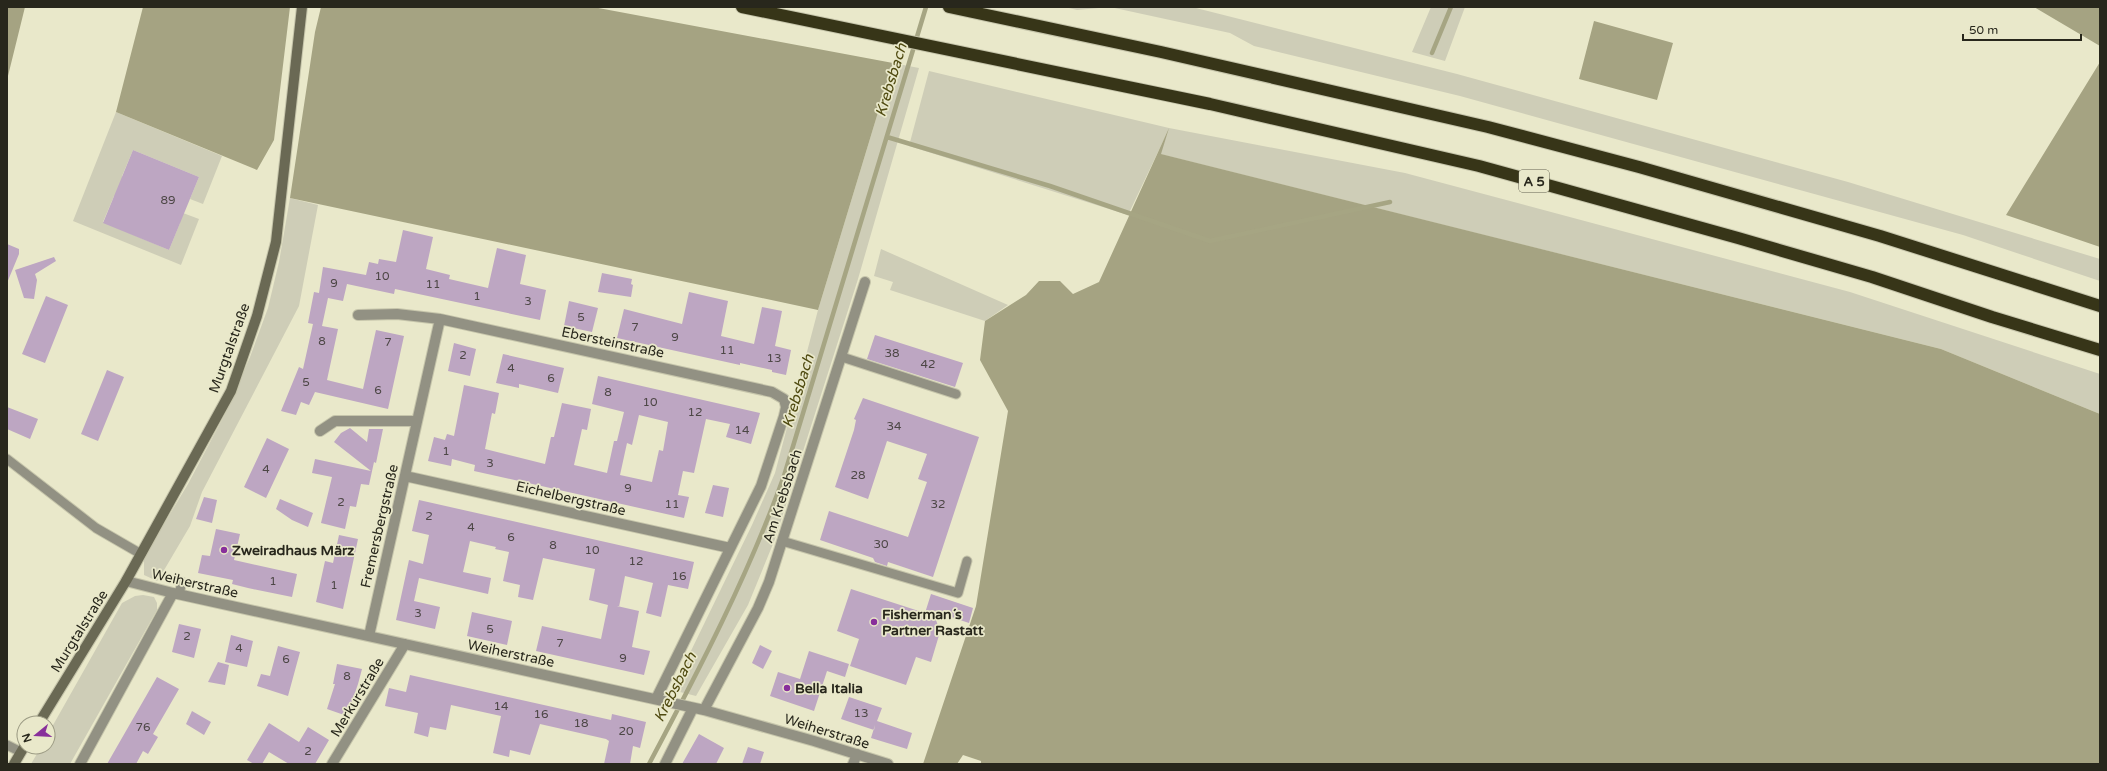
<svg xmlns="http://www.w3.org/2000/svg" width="2107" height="771" font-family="'Varela Round',sans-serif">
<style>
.green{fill:#cecdb7}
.forest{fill:#a5a382}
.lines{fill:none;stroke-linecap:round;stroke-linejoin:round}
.stream{stroke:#a6a583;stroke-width:4.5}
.building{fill:#bda6c2;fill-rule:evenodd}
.lane-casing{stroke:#c6c5ab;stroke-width:11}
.street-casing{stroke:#c6c5ab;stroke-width:12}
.secondary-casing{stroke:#c6c5ab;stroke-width:12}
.highway-casing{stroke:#c6c5ab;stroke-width:14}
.lane{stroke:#929183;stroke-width:9}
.street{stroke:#929183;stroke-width:10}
.secondary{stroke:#6a6954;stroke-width:10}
.highway{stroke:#373518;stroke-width:12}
.poi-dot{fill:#882f9b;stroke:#e9e8ca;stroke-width:1.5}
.labels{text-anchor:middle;stroke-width:3.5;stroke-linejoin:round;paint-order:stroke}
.number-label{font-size:12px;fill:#4d4746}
.shield{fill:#e9e8ca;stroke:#626150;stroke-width:1}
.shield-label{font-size:13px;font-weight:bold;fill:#28271c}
.street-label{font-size:14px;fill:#28271c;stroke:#e9e8ca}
.poi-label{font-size:14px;font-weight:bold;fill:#28271c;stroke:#e9e8ca;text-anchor:start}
.water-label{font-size:15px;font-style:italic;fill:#4f4a10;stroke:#e9e8ca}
</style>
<rect width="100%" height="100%" fill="#e9e8ca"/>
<path class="green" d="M1065,7h127l265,67 391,108 252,77v22l-137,-46 -503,-139 -206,-50 -24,-13 -120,-26 -33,3z
M1431,7h34l-20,54 -33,-9z
M893,63l26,5 -61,211 -83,260 -27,66 -52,91 -24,-6 80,-165 23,-52 43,-163z
M929,71l240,57 236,45 445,119 250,82v40l-159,-65 -781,-195 7,-21 -39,82 -219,-69z
M116,112l106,44 -19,48 -13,-5 9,-22 -66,-27 -11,26 1,23 -9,-3 -11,26 66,28 11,-27 -5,-13 24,9 -18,46 -108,-44z
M290,198l28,7 -19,101 -97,186 -12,34 -30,51 -3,4 -13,-6v-18l44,-73 37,-70 25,-57 18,-49 11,-46z
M881,249l127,56 -23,16 -95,-31 3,-8 -19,-6z
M143,595l11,2 3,6v7l-87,154h-39l10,-17h7v-13l74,-131 13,-7z"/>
<path class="forest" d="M7,7h18l-18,73z
M143,7h147l-16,133 -17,30 -141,-58z
M321,7h272l300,56 -75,247 -528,-112 25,-166z
M2034,7h66v39z
M1594,21l79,22 -16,57 -78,-21z
M2100,62v185l-94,-32z
M1169,128l-8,26 780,195 159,65v350h-1119v-3l-18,-6 -6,9h-34l53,-158 32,-195 -28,-51 5,-39 41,-26 13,-14h21l13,13 26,-12z"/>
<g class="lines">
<path class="stream" d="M1432,53l19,-46
M887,137l163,49 160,55 180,-39
M649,764c50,-94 99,-188 135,-288l142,-469"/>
</g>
<path class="building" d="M133,150l66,27 -30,73 -66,-27z
M403,230l30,7 -7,32 24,6 -1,4 39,9 9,-40 29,7 -6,29 26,6 -6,30 -145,-31 -1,5 -47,-10 -4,17 -15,-3 -6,28 16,3 -11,51 36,9 13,-59 28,6 -16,73 -73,-17 -6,13 -8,-3 -5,13 -15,-4 18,-44 4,2 10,-45 -5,-1 6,-31 5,1 4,-26 43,8 3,-13 9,2 1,-5 17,3z
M7,244l12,5v5l-12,29z
M54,257l2,4 -21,13 2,6 -3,19 -10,-1 -9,-28z
M602,273l30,6 -1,5 2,1 -2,12 -33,-5z
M689,292l39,9 -7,35 33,8 8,-37 20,4 -7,35 16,4 -5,25 -14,-3v-2l-32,-7v2l-123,-27 7,-29 58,15z
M46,296l22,9 -23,58 -23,-9z
M569,301l29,7 -6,24 -28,-6z
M875,335l88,28 -8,24 -88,-28z
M454,343l22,6 -6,27 -22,-5z
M503,354l61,14 -6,25 -39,-9v4l-23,-5z
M107,370l17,7 -26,64 -17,-7z
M598,376l162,37 -9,31 -25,-7 4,-13 -24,-5 -12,54 -11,-2 -5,24 11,2 -5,21 -210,-47 1,-6 -23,-6 -1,7 -23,-5 6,-24 11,3 2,-6 7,2 10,-51 35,8 -4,21 -3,-1 -7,36 60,15 6,-27h3l8,-34 29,6 -4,21 -5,-1 -8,36 33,8 7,-32h3l7,-29 -32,-8zM639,415l29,7 -5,29 -4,-1 -7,32 -32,-7 7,-32 5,2z
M863,398l116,39 -46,140 -45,-15 -1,4 -12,-4 -2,-4 -53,-18 9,-29 79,26 19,-55 -9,-3 9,-25 -40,-13 -19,58 -33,-12 19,-57 2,-10 -2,-1z
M7,407l31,12 -8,20 -23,-10z
M350,428l17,14 2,-13h14l-7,34 -2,-1 -5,23 -8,-1 -5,23 -6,-1 -5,23 -24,-6 11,-46 -20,-4 3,-14 56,12 -37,-29 7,-9z
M267,438l22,11 -23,49 -22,-11z
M713,485l16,3 -6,29 -18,-4z
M204,497l13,3 -5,23 -16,-4z
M280,499l33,14 -5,14 -16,-7 -16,-11z
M419,500l275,62 -6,27 -20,-4 -7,32 -15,-4 7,-30 -28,-7 -6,31 -2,-1 22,5 -7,36 18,4 -6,24 -108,-24 6,-25 59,13 7,-34 -19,-5 6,-31 -52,-11 -10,42 -15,-3 2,-12 -17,-4 6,-29 -14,-3 1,-2 -26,-6 -7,31 28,6 -3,16 -69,-16 -5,23 26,6 -5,22 -39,-9 13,-60 14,4 6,-29 -17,-4z
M216,529l24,5 -6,26 63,14 -5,23 -44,-9 -16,-4 1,-4 -35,-7 4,-18 8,1z
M339,535l19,4 -15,70 -27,-7 9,-41 8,2z
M851,589l74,24 6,-19 42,14 -4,15 -36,-12 7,21 -9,30 -15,-5 -10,28 -56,-19 9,-27 -22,-8z
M472,612l40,9 -5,24 -40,-9z
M179,624l22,5 -7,29 -22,-6z
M231,635l22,6 -6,26 -22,-5z
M760,645l12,6 -9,18 -11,-6z
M278,646l22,6 -12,44 -31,-10 4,-12 9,2z
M809,651l40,13 -4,13 -18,-6 -13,40 -44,-15 8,-24 22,7z
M218,662l11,3 -4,20 -17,-3z
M337,664l25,5 -4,15 -11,32 -20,-7 8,-25h-2z
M410,675l201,45 1,-6 34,8 -6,26 -7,-2 -3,18h-26l5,-23 -3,-2 -66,-15 -10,31 -20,-5 -1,7 -16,-4 8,-37 -50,-11 -5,25 -16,-3 -2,10 -14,-4 4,-20 -33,-7 4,-18 17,4z
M157,677l22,12 -26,45 5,3 -10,17 -5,-3 -7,13h-29z
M849,697l33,11 -5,13 35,12 -5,16 -36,-11 4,-13 -1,5 -33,-11z
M192,711l19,11 -7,13 -18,-11z
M269,723l30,19 9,-15 21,13 -14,24h-26l-20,-12 -7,12h-8l-7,-4z
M699,734l25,14 -8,16h-34z
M748,747l16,5 -4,12h-18z"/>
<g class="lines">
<g class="lane-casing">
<path id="lane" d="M842,357l114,37
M7,459l89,69 45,26
M782,541l176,52 9,-32
M179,594l3,-12
M7,745l14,7"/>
</g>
<g class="street-casing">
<path id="street" d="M358,315l39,-1 43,5 332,73 12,7 2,8 -2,9 -23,70 -105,213
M320,431l15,-10h82
M405,476l325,72
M126,581l47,12 531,117 110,31 74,23
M369,636l71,-317
M704,710l54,-102 11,-26 96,-300
M80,764l93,-171
M332,764l73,-120
M665,764l28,-56
M853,764l4,-10"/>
</g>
<g class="secondary-casing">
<path id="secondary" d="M39,723l87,-142 105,-190 26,-75 19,-74 26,-235
M14,764l10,-17"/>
</g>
<g class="highway-casing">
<path id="highway" d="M742,7l468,97 269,62 259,72 134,39 120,40 108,33
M949,7l212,45 327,75 151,40 241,69 220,70"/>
</g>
<use href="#lane" class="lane"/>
<use href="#street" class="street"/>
<use href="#secondary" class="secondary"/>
<use href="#highway" class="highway"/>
</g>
<g class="poi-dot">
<circle cx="224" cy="550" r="4"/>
<circle cx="874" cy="622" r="4"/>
<circle cx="787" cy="688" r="4"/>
</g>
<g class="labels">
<g class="number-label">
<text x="168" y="204">89</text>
<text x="382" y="280">10</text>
<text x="334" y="287">9</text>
<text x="433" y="288">11</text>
<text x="477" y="300">1</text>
<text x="528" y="305">3</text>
<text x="581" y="321">5</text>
<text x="635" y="331">7</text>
<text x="675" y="341">9</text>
<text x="322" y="345">8</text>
<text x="388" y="346">7</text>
<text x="727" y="354">11</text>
<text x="892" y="357">38</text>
<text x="463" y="359">2</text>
<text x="774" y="362">13</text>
<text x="928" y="368">42</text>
<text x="511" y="372">4</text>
<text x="551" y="382">6</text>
<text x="306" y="386">5</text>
<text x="378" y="394">6</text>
<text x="608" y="396">8</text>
<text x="650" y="406">10</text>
<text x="695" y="416">12</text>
<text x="894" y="430">34</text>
<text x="742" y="434">14</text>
<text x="446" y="455">1</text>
<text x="490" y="467">3</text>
<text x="266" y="473">4</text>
<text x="858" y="479">28</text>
<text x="628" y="492">9</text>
<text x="341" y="506">2</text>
<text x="672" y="508">11</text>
<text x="938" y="508">32</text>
<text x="429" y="520">2</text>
<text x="471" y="531">4</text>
<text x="511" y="541">6</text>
<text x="881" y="548">30</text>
<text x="553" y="549">8</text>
<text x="592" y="554">10</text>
<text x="636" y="565">12</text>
<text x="679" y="580">16</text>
<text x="273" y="585">1</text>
<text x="334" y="589">1</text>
<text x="418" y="617">3</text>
<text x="490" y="633">5</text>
<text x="187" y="640">2</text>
<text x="560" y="647">7</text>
<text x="239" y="652">4</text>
<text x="623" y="662">9</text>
<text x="286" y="663">6</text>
<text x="347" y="680">8</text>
<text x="501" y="710">14</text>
<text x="861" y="717">13</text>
<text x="541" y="718">16</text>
<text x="581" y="727">18</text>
<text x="143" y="731">76</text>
<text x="626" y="735">20</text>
<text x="308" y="755">2</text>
</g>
<rect class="shield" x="1519" y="170" width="30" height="22" rx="3"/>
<g class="shield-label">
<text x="1534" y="186">A 5</text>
</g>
<g class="street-label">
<text transform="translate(613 342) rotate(12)" y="5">Ebersteinstraße</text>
<text transform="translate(229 348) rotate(-70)" y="5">Murgtalstraße</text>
<text transform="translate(782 496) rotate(-72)" y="5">Am Krebsbach</text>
<text transform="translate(571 498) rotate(13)" y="5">Eichelbergstraße</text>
<text transform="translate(379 526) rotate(-77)" y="5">Fremersbergstraße</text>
<text transform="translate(195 583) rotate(13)" y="5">Weiherstraße</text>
<text transform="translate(79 631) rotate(-58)" y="5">Murgtalstraße</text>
<text transform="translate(511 653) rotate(12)" y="5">Weiherstraße</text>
<text transform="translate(357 697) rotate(-59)" y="5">Merkurstraße</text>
<text transform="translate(827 731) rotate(17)" y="5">Weiherstraße</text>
</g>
<g class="poi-label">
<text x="232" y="555">Zweiradhaus März</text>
<text x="882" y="619">Fisherman´s<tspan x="882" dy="16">Partner Rastatt</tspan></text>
<text x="795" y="693">Bella Italia</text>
</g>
<g class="water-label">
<text transform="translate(891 80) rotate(-73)" y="5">Krebsbach</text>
<text transform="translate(798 391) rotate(-73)" y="5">Krebsbach</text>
<text transform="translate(675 687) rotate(-63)" y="5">Krebsbach</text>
</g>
</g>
<rect width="2107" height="771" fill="none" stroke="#28271c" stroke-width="16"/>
<g transform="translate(36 735) rotate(252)"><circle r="19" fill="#e9e8ca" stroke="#9c9b84"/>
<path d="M0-3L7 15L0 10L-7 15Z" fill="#882f9b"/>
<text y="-6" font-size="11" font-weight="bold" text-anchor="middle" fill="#28271c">N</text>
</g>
<path d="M1963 34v6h118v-6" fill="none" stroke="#28271c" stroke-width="2"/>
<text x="1969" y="34" font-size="12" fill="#28271c" stroke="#e9e8ca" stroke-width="3" paint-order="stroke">50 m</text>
</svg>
